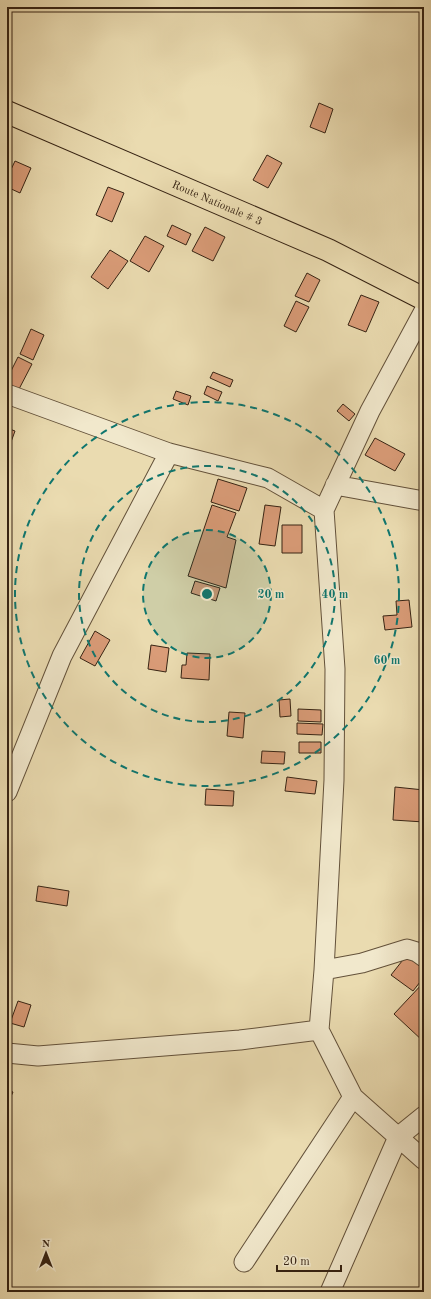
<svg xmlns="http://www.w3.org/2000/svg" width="431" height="1299" font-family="'Old Standard TT',serif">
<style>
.building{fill:#da9c78;stroke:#362313}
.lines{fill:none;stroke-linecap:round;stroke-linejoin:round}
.minor-casing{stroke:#63513a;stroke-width:21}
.primary-casing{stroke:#362313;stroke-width:24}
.minor{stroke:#f1e8cc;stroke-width:19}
.primary{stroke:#eadbb0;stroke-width:22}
.ring{fill:none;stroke:#0f766e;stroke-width:2;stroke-dasharray:7 5}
.labels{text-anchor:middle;stroke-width:3;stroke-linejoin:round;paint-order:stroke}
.street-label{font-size:11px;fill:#362313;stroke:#f1e8cc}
.centre{fill:#0f766e;stroke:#f1e8cc;stroke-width:2}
.ring-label{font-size:12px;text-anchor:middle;font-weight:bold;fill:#0f766e;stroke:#f1e8cc;stroke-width:3;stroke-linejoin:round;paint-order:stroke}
</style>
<rect width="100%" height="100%" fill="#eadbb0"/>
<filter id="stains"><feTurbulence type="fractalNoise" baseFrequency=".005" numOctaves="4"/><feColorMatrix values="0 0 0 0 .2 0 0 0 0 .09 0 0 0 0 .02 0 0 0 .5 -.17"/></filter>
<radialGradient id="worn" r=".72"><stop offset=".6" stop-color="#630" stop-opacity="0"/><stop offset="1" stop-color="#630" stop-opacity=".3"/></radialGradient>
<path class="building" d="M319,103l14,6 -8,24 -15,-6z
M267,155l15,8 -14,25 -15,-8z
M15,161l16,7 -11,25 -13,-6v-9z
M108,187l16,6 -12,29 -16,-7z
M172,225l19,9 -5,11 -19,-9z
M205,227l20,10 -12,24 -21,-10z
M145,236l19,10 -15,26 -19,-11z
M110,250l18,11 -20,28 -17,-12z
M307,273l13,7 -11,22 -14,-6z
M361,295l18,7 -13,30 -18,-7z
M296,301l13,6 -13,25 -12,-6z
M31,329l13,6 -11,25 -13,-6z
M18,357l14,7 -14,27 -11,-5v-7z
M213,372l20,8 -3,7 -20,-9z
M207,386l15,6 -4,9 -14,-7z
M176,391l15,5 -3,9 -15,-6z
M343,404l12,10 -6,7 -12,-10z
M7,428l8,3 -8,22z
M375,438l30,16 -10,17 -30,-16z
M218,479l29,9 -8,23 -28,-9z
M212,505l24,8 -9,24 9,3 -10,48 -38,-12z
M265,505l16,2 -6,39 -16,-2z
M282,525h20v28h-20z
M195,581l25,7 -4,13 -25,-8z
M409,600l3,27 -27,3 -2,-14 14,-1 -1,-14z
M95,631l15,9 -15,26 -15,-8z
M151,645l18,3 -3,24 -18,-3z
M187,653l23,1 -1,26 -28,-2 1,-13h4z
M290,699l1,17 -11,1 -1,-17z
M298,709l23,1v12l-23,-1z
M229,712l16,1 -2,25 -16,-2z
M297,723l26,1 -1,11 -25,-1z
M299,742h22v11h-22z
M262,751l23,1 -1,12 -23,-1z
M287,777l30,4 -2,13 -30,-3z
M395,787l29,3v32l-31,-2z
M206,789l28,2 -1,15 -28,-1z
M38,886l31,5 -2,15 -31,-5z
M406,956l18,13v8l-11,14 -22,-16z
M424,982v60l-30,-28z
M18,1001l13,4 -7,22 -14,-4z
M7,1090l6,2 -6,13z"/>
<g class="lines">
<g class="minor-casing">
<path id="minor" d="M424,311l-54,100 -46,99 11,159 -1,111 -10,190 -5,60 34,67 71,63
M7,394l162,59 99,25 56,32
M335,485l89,16
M7,792l55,-136 107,-203
M324,970l38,-7 45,-14 10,3 7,5
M7,1053l31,3 202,-16 79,-10
M244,1262l109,-165
M330,1292l68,-155 26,-21"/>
</g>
<g class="primary-casing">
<g id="primary">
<path id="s1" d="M7,112l321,138 96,49"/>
</g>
</g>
<use href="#minor" class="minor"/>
<use href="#primary" class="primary"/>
</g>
<circle cx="207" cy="594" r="64" fill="#0f766e" fill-opacity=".12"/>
<g class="ring">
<circle cx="207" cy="594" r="64"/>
<circle cx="207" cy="594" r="128"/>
<circle cx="207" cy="594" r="192"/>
</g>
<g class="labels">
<g class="street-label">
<text dy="4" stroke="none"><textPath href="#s1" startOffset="229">Route Nationale # 3</textPath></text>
</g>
</g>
<circle cx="207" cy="594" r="6" class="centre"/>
<g class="ring-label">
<text x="271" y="598">20 m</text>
<text x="335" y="598">40 m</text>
<text x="387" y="664">60 m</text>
</g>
<rect width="431" height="1299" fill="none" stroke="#eadbb0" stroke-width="24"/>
<rect x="8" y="8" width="415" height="1283" fill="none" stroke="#362313" stroke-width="2"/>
<rect x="12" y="12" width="407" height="1275" fill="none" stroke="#362313"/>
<g transform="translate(46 1253)" stroke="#f1e8cc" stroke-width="3" paint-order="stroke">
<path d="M0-3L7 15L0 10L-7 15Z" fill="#362313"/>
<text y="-6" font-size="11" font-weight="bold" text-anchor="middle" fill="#362313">N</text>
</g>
<path d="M277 1265v6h64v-6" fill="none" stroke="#362313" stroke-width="2"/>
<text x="283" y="1265" font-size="12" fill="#362313" stroke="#f1e8cc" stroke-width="3" paint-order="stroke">20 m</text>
<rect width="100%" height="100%" filter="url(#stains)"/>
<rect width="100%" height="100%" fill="url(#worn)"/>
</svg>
